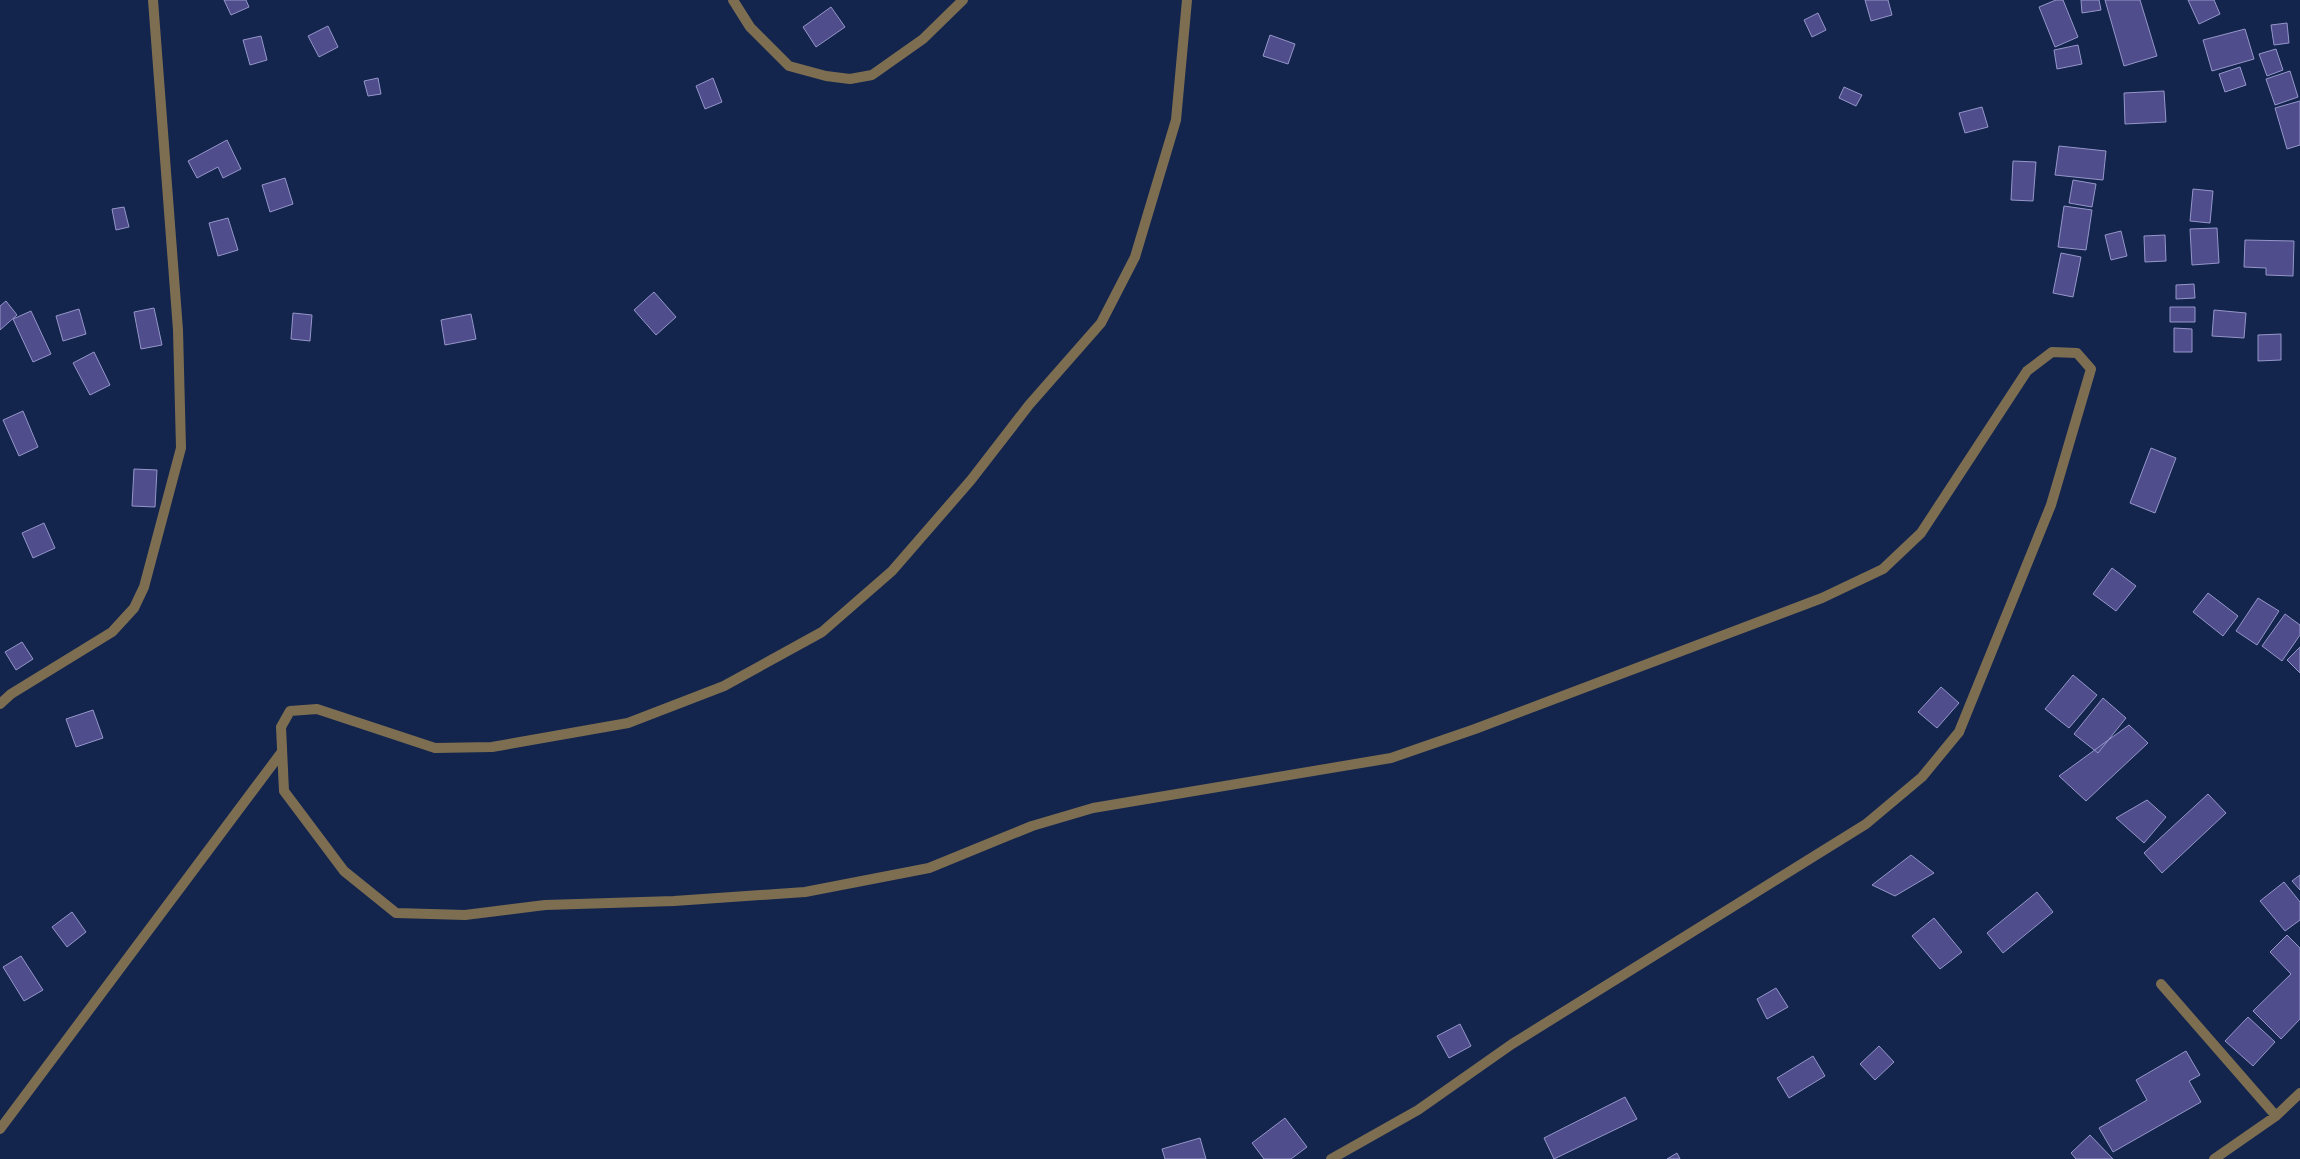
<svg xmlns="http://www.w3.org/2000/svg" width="2300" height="1159" font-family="Cabin,sans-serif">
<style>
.building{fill:#4f4d8b;stroke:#9596ca}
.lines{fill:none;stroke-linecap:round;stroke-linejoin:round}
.street{stroke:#7d6e52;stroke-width:10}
</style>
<rect width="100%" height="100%" fill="#13254d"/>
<path class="building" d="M224,0h22l3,7 -18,8z
M1865,0h23l4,15 -21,6z
M2056,0h7l15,37 -23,10 -16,-40z
M2081,0h18l2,10 -19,3z
M2105,0h35l17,56 -33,10z
M2188,0h26l6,14 -21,10z
M831,7l14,20 -29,20 -13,-20z
M1818,13l8,17 -14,7 -8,-17z
M2287,23l2,20 -15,2 -3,-20z
M328,26l10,21 -19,10 -11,-21z
M2245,29l9,30 -42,12 -9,-31z
M1270,35l25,9 -7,20 -25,-8z
M261,36l6,24 -17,5 -7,-25z
M2078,45l4,19 -25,5 -3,-19z
M2276,49l7,21 -16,6 -8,-22z
M2240,67l6,18 -21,7 -6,-18z
M2290,71l8,26 -23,8 -9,-26z
M378,78l3,16 -13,2 -4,-15z
M713,78l9,24 -17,7 -9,-23z
M1844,87l18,8 -6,11 -17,-8z
M2164,91l2,31 -41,2 -1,-31z
M2300,101v44l-13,4 -12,-41z
M1982,107l6,20 -23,6 -6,-20z
M227,140l14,29 -18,9 -5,-11 -21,11 -9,-17z
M2059,146l47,5 -3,29 -48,-5z
M2013,161l23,1 -3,39 -22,-1z
M285,178l8,26 -23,8 -8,-27z
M2073,180l23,4 -4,23 -23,-4z
M2193,189l20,2 -3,32 -20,-2z
M2064,206l28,4 -6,40 -28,-3z
M124,207l5,20 -13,3 -4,-21z
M228,218l10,32 -20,6 -9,-33z
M2217,228l2,35 -27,2 -2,-36z
M2121,231l6,25 -16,4 -6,-25z
M2165,235l1,26 -21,1 -1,-26z
M2245,240l49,1 -1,35 -27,-1v-7l-22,-1z
M2061,253l20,4 -8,40 -20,-4z
M2194,284l1,14 -19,1v-14z
M654,292l22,25 -20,18 -22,-25z
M6,301l11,14 -17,15v-24z
M2170,307h25v15h-25z
M154,308l8,37 -21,4 -7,-37z
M79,309l7,25 -23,7 -7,-25z
M2214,310l32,3 -2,25 -32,-2z
M31,311l20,43 -18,8 -20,-43z
M293,313l19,2 -2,26 -19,-2z
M471,314l5,25 -31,6 -4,-25z
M2174,328l18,1v23h-18z
M2281,334v26l-23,1v-26z
M94,352l16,33 -20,10 -17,-32z
M23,411l15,36 -19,9 -16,-36z
M2151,448l25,10 -21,55 -25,-10z
M134,469l23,1 -2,37 -23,-1z
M44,523l11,25 -22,10 -11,-25z
M2112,568l24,18 -20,25 -23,-17z
M2208,593l30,23 -15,20 -30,-24z
M2258,598l21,13 -22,34 -21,-14z
M2285,614l15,11v10l-18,26 -20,-15z
M22,642l11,17 -17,11 -11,-18z
M2300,647v26l-13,-13z
M2073,675l24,20 -28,33 -24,-19z
M1941,687l18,16 -22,25 -19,-16z
M2103,698l23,20 -28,35 -24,-19z
M93,710l10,28 -27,9 -10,-28z
M2129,725l19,18 -62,58 -27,-25z
M2208,794l18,19 -64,60 -18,-20z
M2147,800l19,17 -22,26 -28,-25z
M1911,855l23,18 -39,23 -23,-11z
M2300,875v15l-8,-9z
M2284,882l16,20v18l-15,11 -25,-30z
M2037,892l16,20 -50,41 -16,-20z
M72,912l14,20 -19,15 -15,-20z
M1934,918l28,34 -22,17 -28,-33z
M2287,935l13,13v71l-19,20 -28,-28 38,-37 -21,-22z
M21,956l22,34 -19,11 -21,-34z
M1776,988l12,19 -21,12 -10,-20z
M2248,1017l27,25 -22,24 -28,-25z
M1460,1024l11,22 -22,12 -12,-22z
M1879,1046l15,16 -19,18 -15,-16z
M2186,1051l14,24 -11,6 12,21 -88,50 -14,-24 48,-28 -11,-20z
M1813,1056l12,20 -36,22 -12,-20z
M1625,1097l12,22 -83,40 -10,-21z
M1285,1118l22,29 -16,12h-27l-12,-16z
M2090,1135l23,24h-37l-5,-6z
M1200,1138l6,21h-41l-3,-10z
M1677,1153l3,6h-13z"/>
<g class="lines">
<path class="street" d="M733,0l17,27 39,39 37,10 24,3 22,-4 51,-36 40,-39
M1187,0l-11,120 -41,137 -34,66 -72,82 -58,75 -79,91 -70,61 -98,54 -96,37 -136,24 -57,1 -118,-39 -27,2 -9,16 3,64 60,80 52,42 69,2 80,-10 129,-4 131,-9 124,-24 103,-42 61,-18 298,-50 84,-29 347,-131 61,-29 38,-36 106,-162 25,-19 25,1 14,16 -40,136 -92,227 -37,45 -56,47 -354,220 -94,66 -87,49
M0,704l11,-10 101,-62 22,-24 10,-21 37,-139 -3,-118 -25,-330
M2161,984l115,132
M0,1129l281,-376
M2214,1159l62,-43 24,-23"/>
</g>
</svg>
